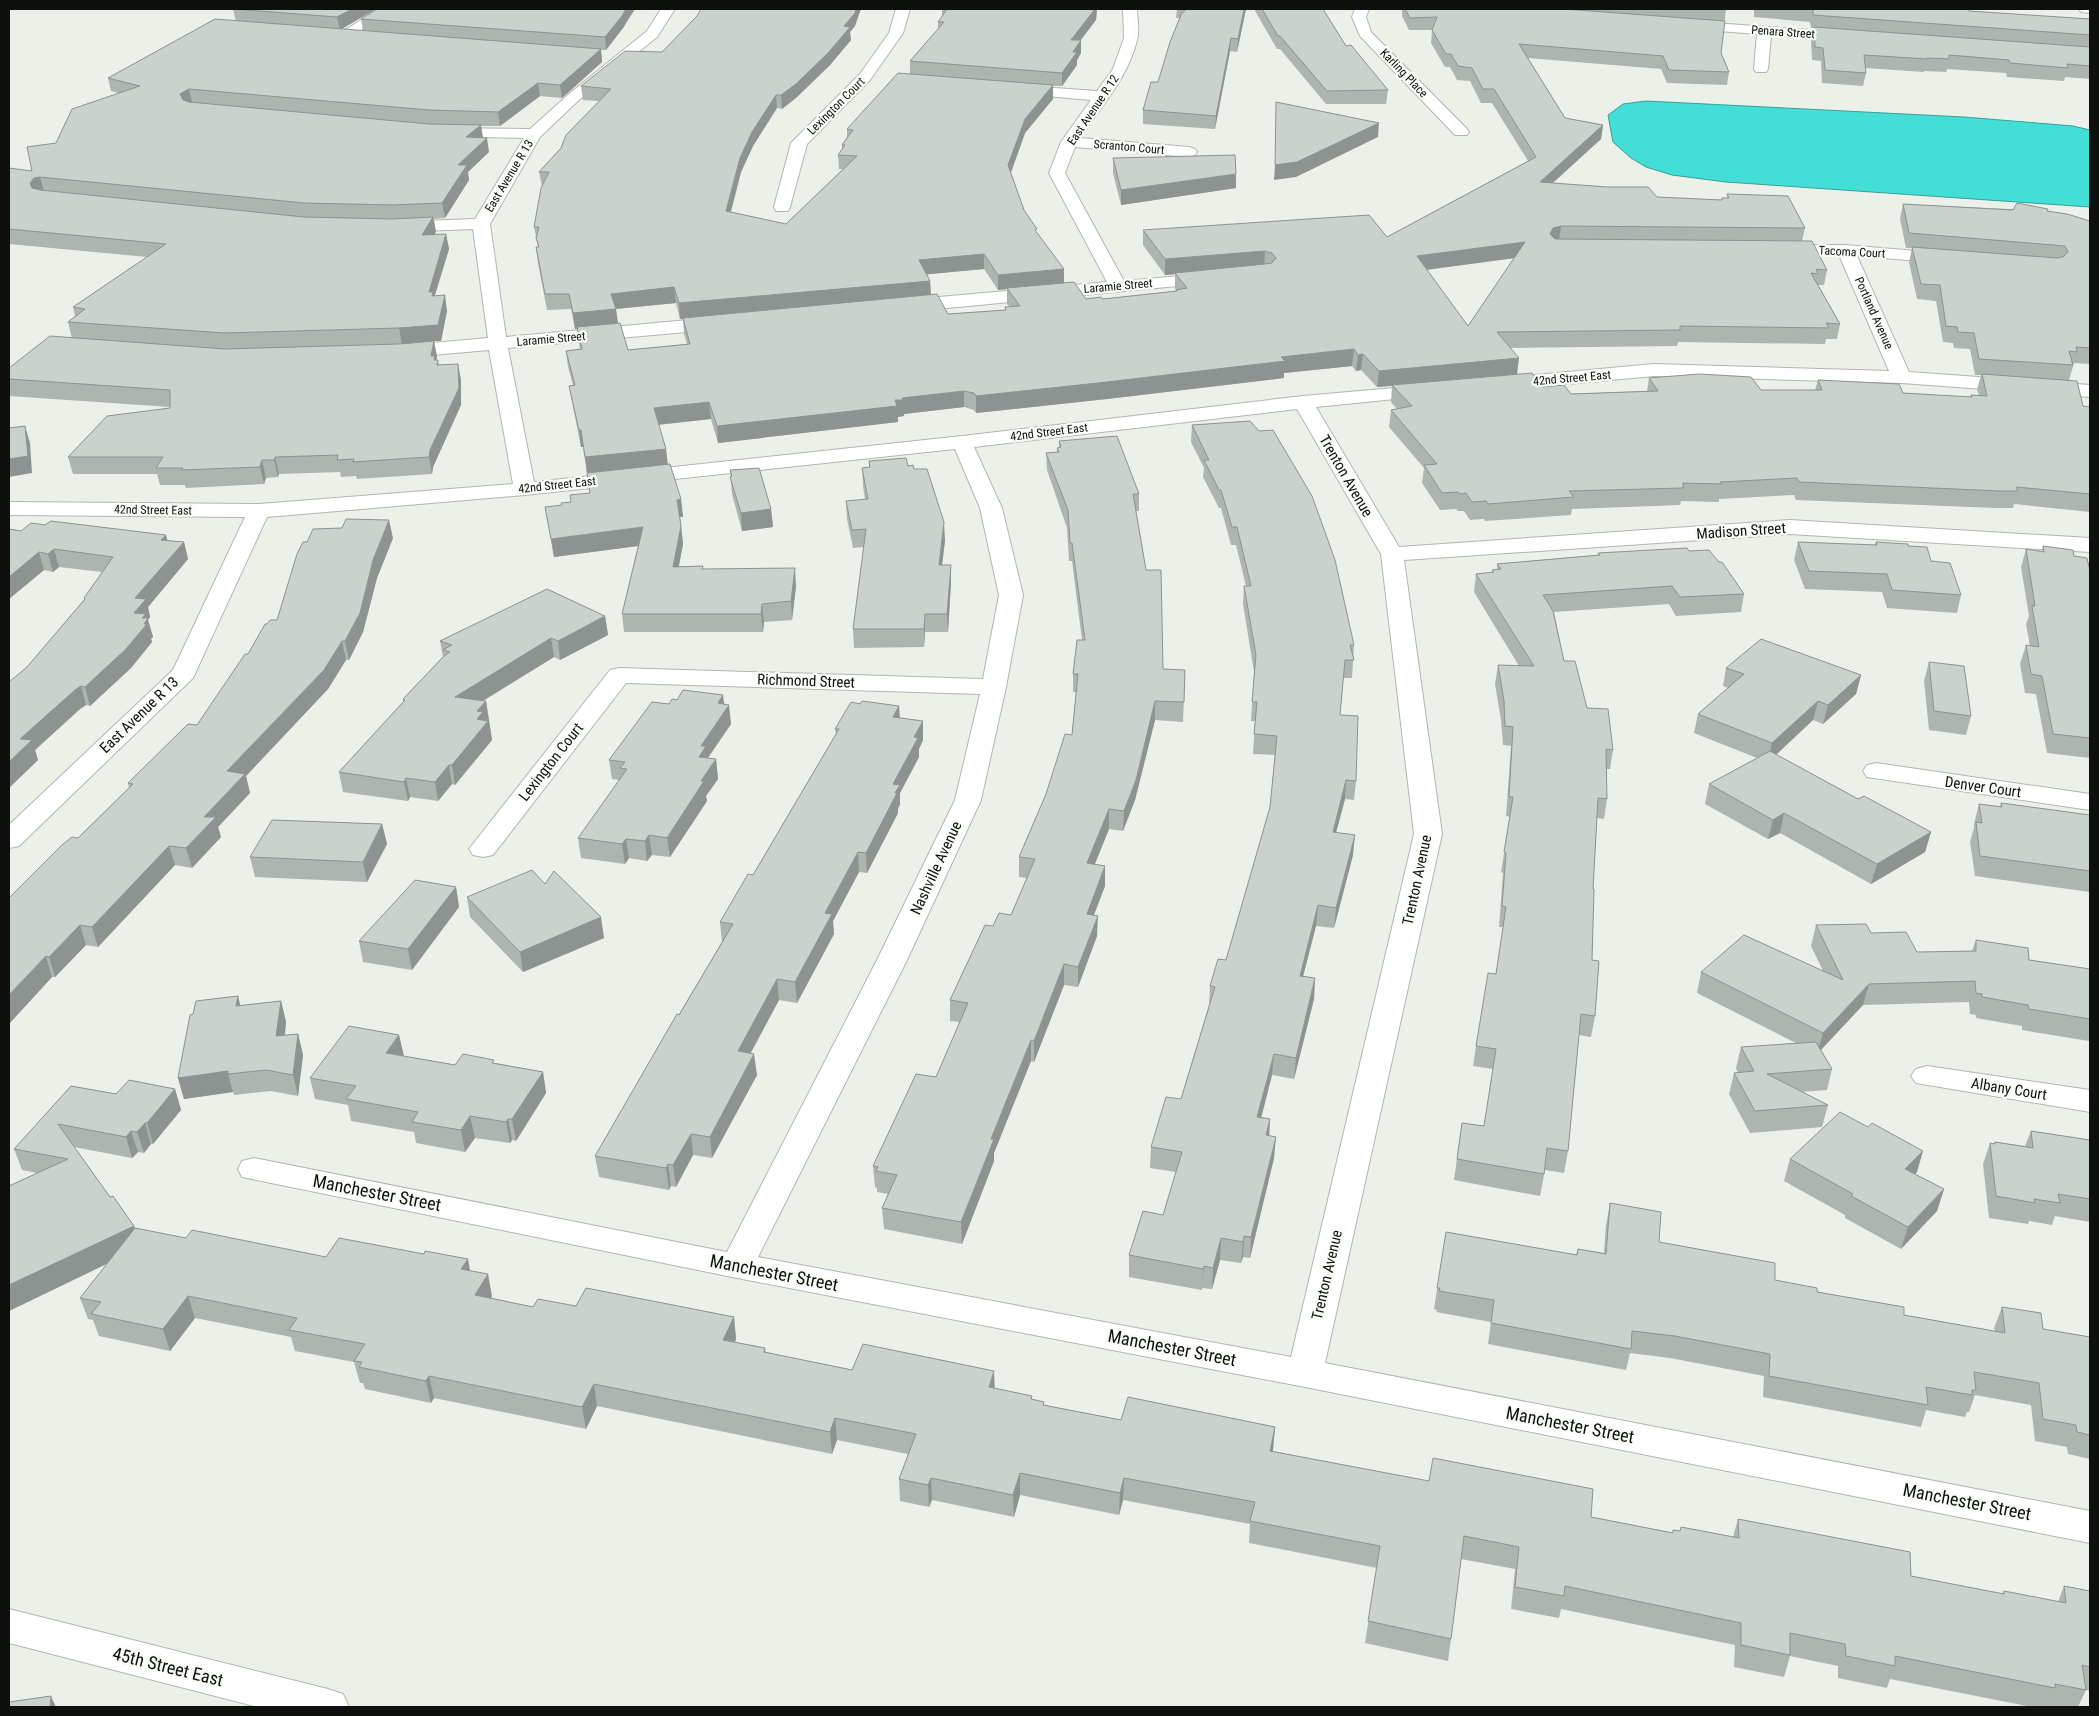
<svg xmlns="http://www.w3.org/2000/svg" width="2099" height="1716" font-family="'Roboto Condensed',sans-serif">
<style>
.water{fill:#43dfd6;stroke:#33a19a}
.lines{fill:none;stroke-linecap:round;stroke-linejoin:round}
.street-casing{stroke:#b1b7af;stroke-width:2}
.secondary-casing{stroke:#b1b7af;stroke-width:2}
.street{fill:#fff;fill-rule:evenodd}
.secondary{fill:#fff;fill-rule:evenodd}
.wall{fill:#adb5b0;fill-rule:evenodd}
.shaded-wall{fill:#8d9390}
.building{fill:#c9d2cd;stroke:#8d9390;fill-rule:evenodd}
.labels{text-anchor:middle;stroke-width:4.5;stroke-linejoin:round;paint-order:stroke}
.far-street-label{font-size:12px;fill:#0e100d;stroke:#f8fef5}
.street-label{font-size:15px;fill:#0e100d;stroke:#f8fef5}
.near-street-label{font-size:18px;fill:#0e100d;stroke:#f8fef5}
</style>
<rect width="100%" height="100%" fill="#ebf1e8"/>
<path class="water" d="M1646,101l318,16 109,9 17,4v77l-364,-25 -54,-7 -26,-8 -15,-9 -18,-16 -5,-27 15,-11z"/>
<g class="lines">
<g class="street-casing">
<path id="street" d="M379,9h16l-48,30h-10l-2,-3z
M661,9h14l-18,28 -78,63 -39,37 -50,87 16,113 214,-20 7,2 2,4 -2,4 -7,2 -212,19 26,134 428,-46 341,-40 125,-11 7,2 3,4 -3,4 -119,12 83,140 391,-27 300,18v14l-300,-18 -386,26 38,274 -117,529 765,148v32l-785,-156 -568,-109 -495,-101 -4,-8 4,-8 12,-3 473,94 150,-292 78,-160 25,-106 -354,-11 -133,172 -10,2 -10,-2 -4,-6 141,-179 9,-2 364,11 16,-84 -19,-87 -25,-59 -430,46 -258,22 -74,161 -174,168 -10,2v-23l164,-155 72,-153 -236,-2v-13l250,2 254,-20 -24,-134 -90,8 -7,-2 -3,-4 3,-4 7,-2 89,-8 -15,-109 -76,3 -6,-1 -3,-4 3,-4 6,-1 78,-3 49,-81 -78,-2 -6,-2 -2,-3 2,-3 90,1 39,-35 78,-63zM1297,409l84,145 33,280 -123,523 -533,-100 149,-297 74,-160 25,-113 17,-92 -21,-87 -28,-61z
M896,9h14l-7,24 -33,47 -63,64 -17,63 -2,4h-12l-2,-4 17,-64 69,-69 29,-41z
M1123,9h14c0,10 3,22 0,31 -9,38 -36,66 -57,98l109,9 6,2 2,3 -2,3 -6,2 -114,-10 -10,26 59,108 89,-8 6,1 3,4 -3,4 -314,30 -7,-2 -2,-4 2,-4 7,-2 202,-18 -58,-109 12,-31 30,-42 -77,-7 -5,-1 -2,-3 2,-3 5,-1 83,6 16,-22 11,-31z
M1355,9h14l-3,8 5,15 96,97 2,3 -2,3h-12l-95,-99 -8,-19z
M1686,21l165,12 5,1 2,3 -2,3 -5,1 -80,-6 -3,34 -2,3h-10l-2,-3 3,-35 -76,-6 -2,-3 2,-3z
M1778,245h67l108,9 3,4 -3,4 -6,1 -90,-7 52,116 181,13v12l-188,-14 -248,-7 -153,14 -7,-2 -3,-4 3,-4 7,-2 153,-14 235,7 -50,-116 -67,-1 -3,-4 3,-4z
M1876,763l214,31v16l-223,-33 -4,-6 4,-6z
M1927,1066l163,24v22l-174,-29 -5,-7 5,-7z
M9,1609l319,80 15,5 6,13h-91l-249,-64z"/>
</g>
<g class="secondary-casing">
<path id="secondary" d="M2079,9h11v4l-9,-1z"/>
</g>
<use href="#street" class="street"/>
<use href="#secondary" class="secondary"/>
</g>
<path class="wall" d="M233,9h143l-35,20 22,2 -2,-12 262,9 -17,22h-5l1,12 -40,36 -22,-2 -40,30h-19l2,12 6,14 -21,20 1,8 -24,38 -11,1 2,13 -2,3 12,-1 3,15 -14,46 12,16 -6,30h-7l3,16 -1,3h2l1,5 22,15v25l-28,62 -1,7 -75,5 -1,-3 -15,1 -1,-5 -61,2 -1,3 -12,1 -2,6 -78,4 -1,-3h-25l-3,-11h-84l-5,-17 102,-49v-1l-161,-11v-28l63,-30 -4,-16 7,-6 -2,-9 74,-50 -138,-13v-76l23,3 24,-28 62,-50 -7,-2 -3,-13 128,-57z
M942,9h155l-1,11 -16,20 1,13 -4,7v5l-15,21h-9v13l-28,34 -14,40 13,37 40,73 22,16h17l73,-8 -1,-3v-14l-10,1 -22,-30v-15l244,7 141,-76 -36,-58h-11l-11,-22 -13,-1 -7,-13h-5l-14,-24 1,-13h-23l-7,-14v-7h324l-5,44 8,19 -2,13 -60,-2 -6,-14 -133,-11 37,60 38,7 -2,14 -48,44 104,14 64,3 1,-2h5v-4l78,34 -3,13 25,29 -3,15h-6l22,39 -3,15h-11l-1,5 -147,-2 -1,4 -166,2 6,26 26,13 28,7 76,-3 2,-13 112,12h54l3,-10 85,13 67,4 1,-2h8l-2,-5 4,-15h-6l-5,-26 -16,-1 -1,-5 -10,-1 -7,-41 -19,-2 -8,-37 3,-14h-6l-6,-29 3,-15 145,7 42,10v143l-16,-1 -5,17 14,26 7,1v105l-76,-8 -1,4h-17l-200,-8 -2,-5 -75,4v3l-38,-1 -1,4 -108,4 -1,6 -86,6 -1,-2 -14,1 -6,-9h-6l-2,-2 -16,1 -18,-27 2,-15 -35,-41 2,-17 6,-1 -6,-7 1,-16 -15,1 -16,-17 -5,1 -4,-5 -68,7v5l-177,21 -131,14 -2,-3 -10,-3 -60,7v2l-6,1v5l-180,21 -7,-24 -53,6 8,24 1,15 14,35 2,18h-3l3,27 -4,22h24v3l93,17 -4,34 -28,2 -1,10h-139l-2,-18 16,-68 -84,11 -9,-50 16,-2 10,-3 19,-9 -7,-46h-2l-9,-45 -3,-16 4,-1 -5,-18 -2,-16 14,-2 -3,-20h-2l-4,-20 -24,1 -9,-47 -2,-16h2l-4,-20 8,-41 -3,-14 22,-24 38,-47 -16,-1 -2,-14 81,-34 193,-26 -5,6 1,8 -21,25 -33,32 -15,12 -5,-1 -24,38 -12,26 -10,40 55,12 57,-55h-4l-1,-14 4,-5v-5l5,-8v-8l63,-55v-13l28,-32v-7l4,-6zM1514,258l-46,68 -41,-56zM984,269l14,21 9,-1v15l3,3h-5v3l-57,4 -17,-19 -1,-14 -3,-7zM676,303l4,16h3l1,15 3,10 -59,6 -10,-26 -2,-15z
M1177,9h69l-9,43 -7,-1 -15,78 -72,-5v-14l15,-28 22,-64h-4z
M1254,9h69l23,37 42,44 -2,14h-60l-46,-55h-3z
M1754,9h215v2l121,8v60l-25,-2 -1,4 -57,-4 -1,-4 -59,-4 -1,3 -22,-1v1l-58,-4v5l-3,13 -41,-3 -1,-22 -9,-1 -1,-20 2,-12h-2l-1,-6 -56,-5z
M1113,158l123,30 -115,17 -8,-32z
M1192,425l162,220 -2,33h-9l-3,37 16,66 -2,19 -9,-1 -9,33 17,23 -19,73 -18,-2 -13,50 12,2 -1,21 -20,80 -22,-4 -11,42 9,2 -1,17 5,22 -24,100 -7,-1 -2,6 -21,-3 -8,29 -10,-1v2l-73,-13v-22l34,-40 13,-43 -26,-4 1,-21 30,-48 28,-94 1,-19 16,-26 44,-153 5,-52 -22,-1 2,-33h-4l3,-49 -11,-68 1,-18h2l-10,-41h-5l-10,-37h-2l-16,-31 1,-9 -13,-26z
M1059,441l80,53v17h-3l27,158 22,1 -2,52 -28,-2 -20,80 -12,31 -14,-2 -14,35 10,22 -11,29 3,21 -19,51 -14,-2 -30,77 -3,-1 -37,92v8l-32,83 -78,-15 -2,-21 6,-14 -11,-2v-4l-2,-1 -2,-21 63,-89 24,-55 -10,-1v-21l43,-74 18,-11 16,-37 -8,-1v-20l53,-122 4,-43h-3v-18l9,-34 -10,-79h-3l-2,-33 -20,-58 -1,-17 11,-1v-4l2,-1z
M869,461l39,5 6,3 31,71 -3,25h9v18l-3,49h-23l-1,15 -70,1 -1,-19 11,-82 -11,1 -6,-29 -1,-18 19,-1 -2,-15 -1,-17 7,-1z
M730,470l41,39 2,18 -31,4 -10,-37z
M9,529l12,2 163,11 4,17 -40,48 2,10 -2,3 5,17 -2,2 1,3 -21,26 -41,38 -4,-1 -6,4 -45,41 3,10 -29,28 18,-121 57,-67v-2l18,-26 -43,-5 -6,5 -9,-2 -35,29z
M393,538l-16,40 -14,54 -14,28h-3l-18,29 -82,87 4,17 -32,34 3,10 -29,31 -17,-3 -77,82 -12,-2 -31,32h-3l-43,47v-126l69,-60 51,-50 -1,-5 69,-58 51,-71 19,-30 10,-4z
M1798,542l77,3 1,-3 32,4 23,15 30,34 -4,18 -70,-5 -5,-16 -77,-3 -11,-29z
M2043,546l31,10 16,15v187l-43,-5 -11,-59 -11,-1 -5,-29 6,-19 4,1 -4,-22 3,-8 -8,-49 5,-18 16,2z
M1689,551l30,11 25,32 -3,18 -65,4 -7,-12 -115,8 10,49 23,47 26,42 -3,19h-3v30l-3,20 -7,-1 -4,71 -1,71 3,56 -4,21 -12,-2 -11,116 -4,22 -19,-3 -5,26 -86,-16 8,-57 22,3 9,-57 -20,-3 3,-20 20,-72 7,-47h-4l4,-54 -2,-1 9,-55 -4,-1 5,-70 -8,-1 -2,-25 -6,-36 3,-19 21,1 -45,-74 2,-18 16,-1v-3h5v-6l101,-9v-2z
M605,616l3,19 -48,25 -6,-3 -71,44h3l6,39 -37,45 -3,-1 -14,17 -28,-4 -2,4 -65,-9 -4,-20 64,-70v-3l40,-42 -3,-16z
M1929,662l42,54 -5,19 -37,-5 -5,-49z
M1726,668l135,7 -5,19 -33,30 -10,-4 -37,35 82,44 73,33 -6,20 -54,32 -91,-51 -12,6 -63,-35 4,-20 48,-26 -63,-25 4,-19 30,-26 -5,-2z
M724,704l7,20 -23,34 8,1 2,20 -12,17 1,5 -37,56 -18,-2 -5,6 -18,-3 -4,6 -44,-6 -3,-20 41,-58 -7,-1 -3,-19z
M860,704l39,2 1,12 23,3v19l-4,9v8l-19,36v11l-2,5v4l-31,60 -8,-1 -26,49 1,13 -37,69 -18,-3 -28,53 6,22 -45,83 -19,-3 -17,32 -5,-1 -2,4 -70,-13 -4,-21 127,-214 -2,-20 33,-47 83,-141 -1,-5z
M2001,803l89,12v77l-115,-16 -5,-34 4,-14v-4l5,-20 21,3z
M382,824l5,20 -20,38 -112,-5 -5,-20z
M545,884l59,54 -81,34 -53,-55 -3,-20z
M456,887l3,20 -47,63 -49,-8 -4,-21z
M1816,925l55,8 46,19 55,-1 4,-11 53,20 61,9v78l-1,-6 -67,-11v-4l-46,-8v-3l-6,-1 -1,-12 -106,3 -42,45 11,19 -5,21 -26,2 27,13 -6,22 -72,6 -21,-39 5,-21h4l-2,-5 5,-21 55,-4 -99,-50 4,-21 122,-1 -12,-25z
M238,996l2,10 41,-5 5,21 -1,14 13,-2 5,21 -5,41 -27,-5 -37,4 -1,-3 -49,7 -6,-21 15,-64z
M404,1056l51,9 40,-2 48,9 3,21 -30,48 -4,-1 -2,3 -35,-5 -10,14 -49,-9 -2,-11 -63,-11 -3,-16 -33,-6 -5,-21z
M71,1086l45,8 59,-5 6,21 -28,34h-2l-7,9 -6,-1 -6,6 -58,-11 36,50 24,29 1,2 51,10 140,19 144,14 22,25 -1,2 42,9 43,-1 158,11 2,22 -1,3 30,6 1,5 86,17 143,19 37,11 12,2v3l77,15 154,7 -2,24 318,66 82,16v-3l7,1 1,-4 52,10 5,-18 173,57 91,18 2,-3 54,11 6,-16 26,5v100l-4,-1 -8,17h-27l-4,-1v1h-15l-142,-28 -3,9 -49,-10v-12l-48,-10 -6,21 -50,-10 1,-22 -174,-36 -2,9 -48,-9 4,-40 -54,-10 -10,80 -3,22 -83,-18 12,-75 -128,-25 1,-19 -127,-24 -4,15 -99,-20 -6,22 -82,-17 -3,7 -29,-6 -1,-22 9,-25 -71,-14 -5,14 -235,-48 -11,23 -152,-31 -3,5 -66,-14 -2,-6h-3l-6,-21 -59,-11 -4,-14 -96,-19 -25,33 -71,-15 -6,-16 -5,-1 -8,-21 27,-34 -98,47v-125l28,-13 -15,-3 -8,-21z
M2031,1131l59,9v82l-35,-6 -3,9 -23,-4 -1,3 -39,-6 -6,-54 7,-21 4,1 1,-2 30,4z
M1790,1159l127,13 -2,2 29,15 -7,22 -36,38 -56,-31v-3l-61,-34z
M1610,1203l49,39 116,38 129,35 91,16 -1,-3 8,-21 41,22 47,8v122l-22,-5 -1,-7 -32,-6 -4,-36 -56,-10 -6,17h-2l-2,5 -39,-7 -5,17 -158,-30 1,-21 -94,-18 -40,-5 -4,17 -138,-26 3,-22 -55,-10 1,-2 -3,-1 12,-77 130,23 2,-6 26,4 2,-28z"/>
<path class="shaded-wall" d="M352,9h24l-36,21 -3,-13z
M626,9h9l-12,19 -17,22 -1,-13z
M856,9h5l-6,17 -5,6 1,8 -21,25 -33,32 -15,12 -1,-14 63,-69z
M1095,9h2l-1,11 -25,33v-13z
M1244,9h2l-9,43 1,-13z
M1231,38l-1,13 -15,78 1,-13z
M1081,40v13l-4,7v5l-15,21v-13l11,-21z
M601,49l1,13 -40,36 -2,-13z
M538,83l2,13 -40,30 -2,-14z
M1053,85v14l-28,34 -17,47v-15l17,-46z
M189,89l3,13 -9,6 -3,-14z
M776,95l1,13 -24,38 -12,26 -14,54 -1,-15 14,-53 12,-26z
M1379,123l-1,14 -82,40 -22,3 1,-15z
M481,125l2,14 -17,-2z
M1603,125l-2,14 -63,57 2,-14z
M487,138l2,14 -21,20 1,8 -24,38 -3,-15 16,-38z
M1236,174v14l-115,17v-15z
M40,177l4,14 -10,6 -4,-14 4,-5z
M433,217l3,15 -12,18 -2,-15z
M1561,226l-2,15 -7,2 -2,-9 3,-6z
M446,234l3,15 -15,49 -5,-6z
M1525,242l-2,15 -107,14 1,-15z
M1265,251l-1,15 -99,9v-16z
M984,254v15l-64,6 -1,-15z
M1064,269v15l-57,4v1l-9,1v-15z
M930,281l1,15 -251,23 -1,-16z
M674,287l2,16 -62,6h2l2,16 -43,4 -2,-16 38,-19z
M445,295l2,16 -6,30h-7l3,16 -1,5 -34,-18 -3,-16z
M1354,349l-2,17 -68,7v5l-177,21 -131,14v-17l305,-39z
M1363,354l-2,16 -5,1 2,-16z
M1519,358l-2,17 -140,12 2,-16z
M458,364l3,16v25l-28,62 -1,7 -3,-17 1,-7z
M964,391v16l-60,7v2l-6,1v5l-180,21 -1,-17 178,-26 7,-2z
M709,402l2,17 -56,6 -1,-17z
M25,426l5,17 2,30 -23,4v-18z
M579,430h2l2,17h-2z
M666,449l2,17 -81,8 -2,-17z
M275,457l4,17 -1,3 -4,-17z
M262,460l4,18 -2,6 -4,-17z
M681,499l2,18h-4l-2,-17z
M771,509l2,18 -31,4 -1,-18z
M389,520l4,18 -16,40 -14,54 -14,28 -4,-19 28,-81z
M944,522l1,18 -5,43 -1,-18z
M681,526l2,18 -8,41 -2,-18z
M643,527l2,18 -91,12 -3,-18z
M166,535l5,18 -10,-13z
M184,542l4,17 -40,48 2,10 -2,3 5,17 -2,2 1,3 -21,26 -41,38 -5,-19 49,-74 1,-15z
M54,549l5,18 -6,5 -5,-18z
M39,552l5,18 -35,29v-22z
M951,565v18l-3,49 -1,-18z
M795,568l1,18 -4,34 -1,-19z
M762,604l2,18 -1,10 -2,-18z
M925,614v18l-1,15v-18z
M605,616l3,19 -48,25 -2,-19z
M551,638l3,19 -96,59 -3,-19z
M342,641l4,19 -18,29 -82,87 4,17 -32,34 3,10 -29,31 -6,-20 18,-31 23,-46z
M1861,675l-5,19 -33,30 5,-19z
M81,686l5,19 -6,4 -45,41 3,10 -29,28v-26l11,-23 55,-49z
M723,695l2,16 4,-6 2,19 -24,35 -8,-2 2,-11 17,-43z
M486,701l6,39 -37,45 -3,-20 25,-46v-8z
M1155,701v19l-20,80 -12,31 1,-20z
M1818,701l-5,19 -45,42 4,-19z
M899,706l1,19 -7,-8z
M923,721v19l-4,9v8l-19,36v11l-2,5v4l-31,60 -1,-20 27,-69 21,-47z
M716,759l2,20 -12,17 1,5 -37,56 -3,-19 34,-57z
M449,765l3,19 -14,17 -3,-19z
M406,778l4,19 -2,4 -4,-19z
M1346,780l-1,19 -14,53 2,-20z
M1109,809v20l-22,54v-20z
M1784,813l-4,20 -12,6 5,-19z
M382,824l5,20 -20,38 -4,-20z
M1931,832l-6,20 -54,32 6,-20z
M649,835l3,20 -5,6 -2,-20z
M1355,835l-2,20 -19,73 2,-20z
M626,839l3,19 -4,6 -3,-20z
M169,846l6,19 -77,82 -6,-20z
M858,852l1,20 -26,49 1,13 -37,69 -2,-21 30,-69z
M1105,866v20l-19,49 1,-21z
M456,887l3,20 -47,63 -4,-21z
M1318,905l-2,21 -18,70 2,-20z
M1098,916l-1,20 -19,51v-20z
M601,917l3,21 -81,34 -3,-20z
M80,925l6,20 -31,32 -6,-20z
M46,956l6,21 -43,47v-29z
M1064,964v21l-30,77v-21z
M1315,978l-1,21 -20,80 2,-21z
M777,979l2,21 -39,72 -2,-21z
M1869,984l-6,21 -46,49 6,-21z
M238,996l5,21 -7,-11z
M281,1001l5,21 -4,35 -6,-21z
M298,1034l5,21 -5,41 -5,-21z
M399,1035l5,21 -18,-3z
M1031,1040v21l-37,92v8l-32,83 -1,-22 30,-83z
M754,1054l3,21 -45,83 -2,-21z
M1274,1054l-2,21 -16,63 1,-21z
M228,1071v3l5,18 -49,7 -6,-21z
M543,1072l3,21 -30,48 -4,-22z
M175,1089l6,21 -28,34 -6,-21z
M470,1116l5,22 -10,14 -4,-22z
M508,1119l4,21 -2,3 -4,-21z
M1270,1119l-1,21 -3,-5z
M145,1123l6,21 -7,9 -7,-21z
M131,1131l7,21 -6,6 -6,-21z
M691,1134l2,21 -17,32 -3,-22z
M1276,1137l-2,21 -24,100 1,-21z
M1923,1151l-6,21 -18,18 6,-21z
M668,1164l3,22 -2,4 -3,-22z
M1944,1189l-7,22 -36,38 7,-22z
M134,1226l7,21 -132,64v-26z
M1244,1236l-1,21 -2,6 2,-21z
M1221,1238l-1,22 -8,29 1,-21z
M468,1259l4,22 -11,-12z
M1204,1266l-2,22v2l1,-21z
M488,1274l4,22 -13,21 -4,-22z
M188,1296l7,22 -25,33 -7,-22z
M734,1317l2,22 -11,23 -2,-22z
M994,1371l1,22 -6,-6z
M429,1376l5,22 -3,5 -5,-22z
M594,1384l3,22 -11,23 -4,-22z
M835,1418l2,22 -5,14 -2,-22z
M1275,1427l-2,22 -5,24 2,-22z
M1020,1473v22l-6,22 -1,-22z
M931,1478l1,22 -3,7 -1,-22z
M1124,1478l-1,22 -4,15 1,-22z
M51,1696l5,11h-6z"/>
<path class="building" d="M233,9h119l-15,8z
M377,9h249l-4,7 -17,21 -244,-18z
M701,9h155l-1,4 -11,13 6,1 -21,25 -33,32 -15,11h-5l-24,37 -12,26 -14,53 60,13 71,-68 -19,-1 7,-10h-3l11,-15 -6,-1 51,-56 155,12 -28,34 -17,46 16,45 13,19 -2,1 29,39 -66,6 -14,-21 -65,6 11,21 -251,22 -5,-16 -63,7 5,15 -43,4 -4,-19h-24l-9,-47h3l-3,-9 3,-11h-5l7,-39 8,-16h-10l22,-24 5,-13 45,-46 -30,-3 44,-35 37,1 35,-36z
M947,9h148l-24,31h10l-8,12h4l-15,21 -152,-12 34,-39h-6z
M1186,9h58l-6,30 -7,-1 -15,78 -73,-6 8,-28h7l12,-40 11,-27z
M1262,9h61l23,37 5,-1 37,45 -61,1 -47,-55h-2z
M1405,9h159l161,12 -4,32 8,19 -60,-2 -6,-14 -144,-12 46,74 38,7 -63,57 67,5h41l9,10 65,3v-2h7l-2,-4 61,2 17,32 -244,-2 -8,2 -3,6 5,5 257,2 15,29 -11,-1 2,5 -7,-1 29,51 -14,-1 3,5 -149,-2v4l-183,2 22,26 -140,13 -16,-17 -5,1 -4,-6 -73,8 4,4 -178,21 -131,14 -2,-3 -10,-2 -62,7 1,2h-8l2,6 -180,20 -8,-24 -55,6 12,41 -81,8 -4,-27h-2l-10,-44 6,-1 -9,-34 16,-2 -5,-22 43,-4 8,27 62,-6 -7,-26 254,-24 11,20 58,-4 -1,-3 15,-1 -13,-18 67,-6 12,17 15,-2 2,2 74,-8 -1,-1 11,-2 -12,-15 90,-9 7,-1 4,-5 -4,-5 -7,-2 -100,8 -22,-29 226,-15 18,22 149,-80 -42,-68h-11l-11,-21 -14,-2 -7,-12h-5l-14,-24 5,-13 -27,1zM1525,242l-57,84 -51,-70z
M1805,9h164v2l121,8v16l-277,-20v-6z
M215,19l386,30 -41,36 -22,-2 -40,29 -69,-2 -240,-21 -9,5 3,6 6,2 240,22 52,1 -15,12 21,1 -29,27h9l-25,38 -50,2 -88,-2 -264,-26 -6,1 -4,5 2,5 8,2 264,27 88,2 41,-2 -11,18 24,-1 -17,58h4l-1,4 13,-1 -7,30 -39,3 -174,5 -157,-11 17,-13 -12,-2 93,-63 -157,-15v-61l23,3 -5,-24 29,-4 16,-34 68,-23 -32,-8z
M1814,27l276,20v19l-23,-2 1,4 -58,-5 -1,-3 -60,-5v4l-22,-1v1l-63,-4 2,18 -41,-3 -2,-22 -8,-1z
M1276,102l103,21 -82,39 -22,3z
M1235,155l1,19 -115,16 -8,-32z
M2017,203l31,6 -1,2 20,3 23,7v127l-12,-1h-2l1,5 -8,-1 4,14 -94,-6 -5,-26 -16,-1 -1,-5 -11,-1 -6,-41 -19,-1 -9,-37 145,11 6,-1 5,-5 -3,-6 -156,-13 -6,-29 110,6z
M50,336l175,13 174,-5 35,-3 -3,15h4l-1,4h4l-1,5 21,-1 1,24 -29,62 -1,7 -76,5 1,-3 -17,1 1,-5 -63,2 -1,3h-12l-2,7 -79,3 2,-2h-27l7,-11h-95l39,-41 63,-8v-18l-161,-11v-11z
M1532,373l11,14 21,-2 7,9 87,-3 -9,-13 50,-4 52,3 10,13h61l-4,-10 81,4 4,9 69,4 -1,-2 16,1 -5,-22 95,7 6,25 7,1v87l-74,-7 2,4h-18l-201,-9 -2,-4 -77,4 2,2 -39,-1v5l-114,3 5,6 -86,7 -2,-3 -14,1 -6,-9 -6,1 -2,-2 -16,1 -18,-28 13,-1 -46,-54 21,-4 -20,-21z
M1250,421l9,10 14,-1 39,66 23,64 19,85h-4l4,15h-9l-5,55 18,1 -2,65 -10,-1 -13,52 22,3 -19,73 -18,-3 -18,71 15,2 -19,80 -22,-4 -17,63 13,2 -4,16 10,2 -25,100 -7,-1 -1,6 -22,-4 -8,30 -9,-2 -1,3 -74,-14 14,-44 20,4 19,-63 -31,-5 15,-50 15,2 34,-112 -5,-1 8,-27 8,1 44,-153 7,-71 -23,-2 3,-32h-5l4,-47 -12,-69h7l-14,-59h-5l-11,-37h-2l-15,-30h5l-17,-35z
M25,426l3,30 -19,3v-31z
M1117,436l22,58h-6l13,76h15l2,99 22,1 -1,32 -29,-1 -19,79 -12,31 -15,-2 -22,54 18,3 -18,48 11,2 -20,51 -14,-3 -30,77 -3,-1 -40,99h3l-33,83 -79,-14 15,-33 -21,-4 2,-4 -5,-1 43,-92 20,3 32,-74 -18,-3 35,-75 8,1 6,-13 12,2 24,-56 -16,-2 27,-63 19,-60 7,1 6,-61h-5l4,-34h8l-13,-97h-2l-2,-33 -22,-57 13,-1 -2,-4 4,-1 -2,-6z
M906,458l2,8 5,-1 1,4h13l17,53 -5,43h12l-4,49h-22l-1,15h-71l13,-100 -14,1 -6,-29 22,-2 -6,-31 8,-1 -1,-6z
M670,464l11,35 -4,1 4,26 -8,41 30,-1 -1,3 93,-1 -4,33 -29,3 -1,10h-139l21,-87 -92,12 -6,-32 17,-2 -1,-2 10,-1 -1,-7 20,-2 -3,-20z
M759,468l12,41 -30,4 -11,-36 2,-1 -2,-6z
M346,519l43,1 -16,40 -13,53 -15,28h-3l-18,29 -97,101 18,3 -41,43h12l-30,31 -17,-2 -77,81 -12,-2 -31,32 -3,-1 -37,39v-97l53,-53 10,-8 6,1 55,-54 -5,-1 60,-59 9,1 48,-71h3l17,-30h2l3,-4h7l20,-66 6,-12h4l6,-13 29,-1z
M51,521l115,14 -5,5 23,2 -49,56 11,1 -12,14 12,1 -4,4h6l-4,6h3l-21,25 -41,38 -4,-1 -6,4 -55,49 12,1 -23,22v-80l18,-15 58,-68 -1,-1 29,-41 -59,-8 -6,5 -9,-2 -30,25v-48l12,2 10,-8 14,2z
M1798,542l79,3 -1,-3 32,2v2l19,1 4,14 19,2 11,32 -69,-5 -5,-16 -78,-3z
M2043,546l30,4 1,6 13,2 3,13v167l-37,-4 -11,-58 -11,-2 -5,-29 13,2 -7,-41h3l-9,-57 18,3z
M1687,548l2,3 20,-1 10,12h3l22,32 -64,3 -8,-11 -129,9 10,16 11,50h11l12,47 21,1 5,41 -7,-1 1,50 -9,-1 -5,91h1l-2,71 7,1 -4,55 -14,-2 -13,137 -21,-3 -3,26 -87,-15 5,-36 22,3 12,-77 -20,-3 12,-73 8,1 10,-67 -4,-1 4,-53 -2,-1 9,-55h-4l4,-70 -8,-1 -1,-25 -6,-36 36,1 -58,-92 18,-2 -2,-2 9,-1 -4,-5 103,-9 -2,-2z
M547,589l58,27 -47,25 -7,-3 -96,59 31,4 -9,10 6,1 -6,7 11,2 -36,44h-3l-14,17 -29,-4 -2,4 -65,-10 66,-72 -2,-1 41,-43 6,-4 -7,-2 9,-5 -12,-4z
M1761,639l100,36 -33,30 -10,-4 -46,42 -74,-29 46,-40 -18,-6z
M1929,662l35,4 7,50 -37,-5z
M683,690l40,5 -5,8 11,2 -28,41h5l-7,11 17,2 -15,22h3l-37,57 -18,-3 -4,6 -19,-2 -4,5 -44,-6 49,-69 -7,-1 5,-6 -16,-2 43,-58 17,2 3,-5 5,1z
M862,701l37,5 -6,11 30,4 -9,16 4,1 -25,46 7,1 -5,8h2l-31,60 -8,-1 -33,61 7,1 -37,68 -18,-3 -39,72 16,3 -44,83 -19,-3 -18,31 -5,-1 -2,4 -71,-12 82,-142 2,1 54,-91 -13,-2 28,-48 5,1 86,-146h-4l16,-27 9,2z
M1770,751l88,48 6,-3 67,36 -54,32 -93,-51 -11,7 -64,-36z
M2001,803l89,12v56l-110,-15 -4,-34 6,1 -3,-19 23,3z
M272,820l110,4 -19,38 -113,-5z
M532,870l13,14 9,-13 47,46 -81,35 -53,-55z
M415,880l41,7 -48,62 -49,-8z
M1866,924l5,9 35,-1 11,20 59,-1v-11l52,8 1,12 61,9v50l-61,-10 -1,-4 -46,-8v-3l-6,-1 -1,-12 -106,3 -46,49 -122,-61 43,-37 99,45 -27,-55z
M238,996l-2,10 45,-5 -5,35 22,-2 -5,41 -27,-5 -38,4v-3l-50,7 12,-63 3,-1 3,-13z
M349,1026l50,9 -13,18 69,12 8,-11 31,6 -2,3 51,9 -31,47h-4l-2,3 -36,-6 -9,14 -49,-8 6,-10 -72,-13 10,-13 -46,-8z
M1816,1042l16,27 -65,5 61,31 -73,6 -21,-38 20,-2 -13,-24z
M129,1080l46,9 -28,34h-2l-8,9 -6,-1 -5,6 -68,-13 52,73 3,-1 21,30 -125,59v-99l59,-27 -54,-10 57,-63 45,8z
M1840,1112l28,15 4,-4 51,28 -18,18 39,20 -36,38 -57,-31 2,-2 -63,-35z
M2031,1131l59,9v59l-32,-5 2,9 -26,-4 1,4 -39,-7 -6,-53 5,1v-2l38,6z
M1610,1203l51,9 -2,30 116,21v17l42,8v4l87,15v8l101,18 -3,-26 39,6 2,16 47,8v98l-13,-3 -1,-7 -33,-6 -4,-36 -65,-11 2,18h-4v5l-46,-8 2,18 -159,-29 1,-22 -95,-18 -43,-5 -1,18 -140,-26 3,-23 -55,-9 1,-3h-3l9,-56 131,23 1,-6 28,5z
M135,1228l51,10 6,-8 134,27 13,-19 85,16 1,-3 43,8 -7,10 27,5 -13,21 58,12 5,-8 38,7 10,-18 148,29 -11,23 42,8 -1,4 88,18 11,-26 131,27 -5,16 43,9 -1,3 13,3 -1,3 78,15 7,-23 147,30 -5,24 159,30 4,-23 160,31 -2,28 82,16v-3l7,1 1,-4 58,11 -1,-19 172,33 1,24 93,18v-3l62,12 -2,-17 26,5v76l-8,-2 4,25 -31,-6v4l-160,-32v10l-49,-10 -1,-12 -55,-11v22l-49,-10v-22l-176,-37 -1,10 -49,-9 4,-40 -55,-11 -13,103 -83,-18 12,-75 -130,-25 5,-19 -131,-24 -4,15 -100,-20 -7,22 -82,-17 -3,7 -29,-6 17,-45 -81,-16 -5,14 -236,-48 -12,23 -153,-31 -3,5 -67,-14 3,-5 -8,-1 11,-17 -76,-14 8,-12 -109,-22 -25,33 -72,-15 10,-12 -21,-4z
M51,1696l-1,11h-41v-5z"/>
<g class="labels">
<g class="far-street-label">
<text transform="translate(1783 32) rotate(4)" y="4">Penara Street</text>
<text transform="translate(1404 73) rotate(46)" y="4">Karling Place</text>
<text transform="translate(836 106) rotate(-45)" y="4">Lexington Court</text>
<text transform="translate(1093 110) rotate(-56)" y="4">East Avenue R 12</text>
<text transform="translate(1129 147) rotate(5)" y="4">Scranton Court</text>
<text transform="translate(509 176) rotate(-59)" y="4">East Avenue R 13</text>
<text transform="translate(1852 252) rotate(3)" y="4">Tacoma Court</text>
<text transform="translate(1118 286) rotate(-5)" y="4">Laramie Street</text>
<text transform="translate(1874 313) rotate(66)" y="4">Portland Avenue</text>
<text transform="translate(551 339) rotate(-5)" y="4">Laramie Street</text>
<text transform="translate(1572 378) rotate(-5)" y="4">42nd Street East</text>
<text transform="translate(1049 432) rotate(-7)" y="4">42nd Street East</text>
<text transform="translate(557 485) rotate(-6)" y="4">42nd Street East</text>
<text transform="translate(153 510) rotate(1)" y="4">42nd Street East</text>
</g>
<g class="street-label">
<text transform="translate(1346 476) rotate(60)" y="5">Trenton Avenue</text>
<text transform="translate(1741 531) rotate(-4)" y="5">Madison Street</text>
<text transform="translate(806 681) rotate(2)" y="5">Richmond Street</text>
<text transform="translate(139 715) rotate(-44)" y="5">East Avenue R 13</text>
<text transform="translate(551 762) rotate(-52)" y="5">Lexington Court</text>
<text transform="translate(1983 787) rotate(8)" y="5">Denver Court</text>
<text transform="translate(936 868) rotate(-65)" y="5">Nashville Avenue</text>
<text transform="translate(1417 880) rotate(-78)" y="5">Trenton Avenue</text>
<text transform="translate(2009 1089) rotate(9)" y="5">Albany Court</text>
<text transform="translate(1327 1275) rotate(-77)" y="5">Trenton Avenue</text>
</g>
<g class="near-street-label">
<text transform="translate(377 1193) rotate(11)" y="6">Manchester Street</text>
<text transform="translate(774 1273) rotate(11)" y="6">Manchester Street</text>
<text transform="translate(1172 1348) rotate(11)" y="6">Manchester Street</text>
<text transform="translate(1570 1425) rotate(11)" y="6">Manchester Street</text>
<text transform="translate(1967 1502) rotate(11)" y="6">Manchester Street</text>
<text transform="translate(168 1667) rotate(14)" y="6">45th Street East</text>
</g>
</g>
<rect width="2099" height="1716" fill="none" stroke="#0e100d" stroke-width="20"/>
</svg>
